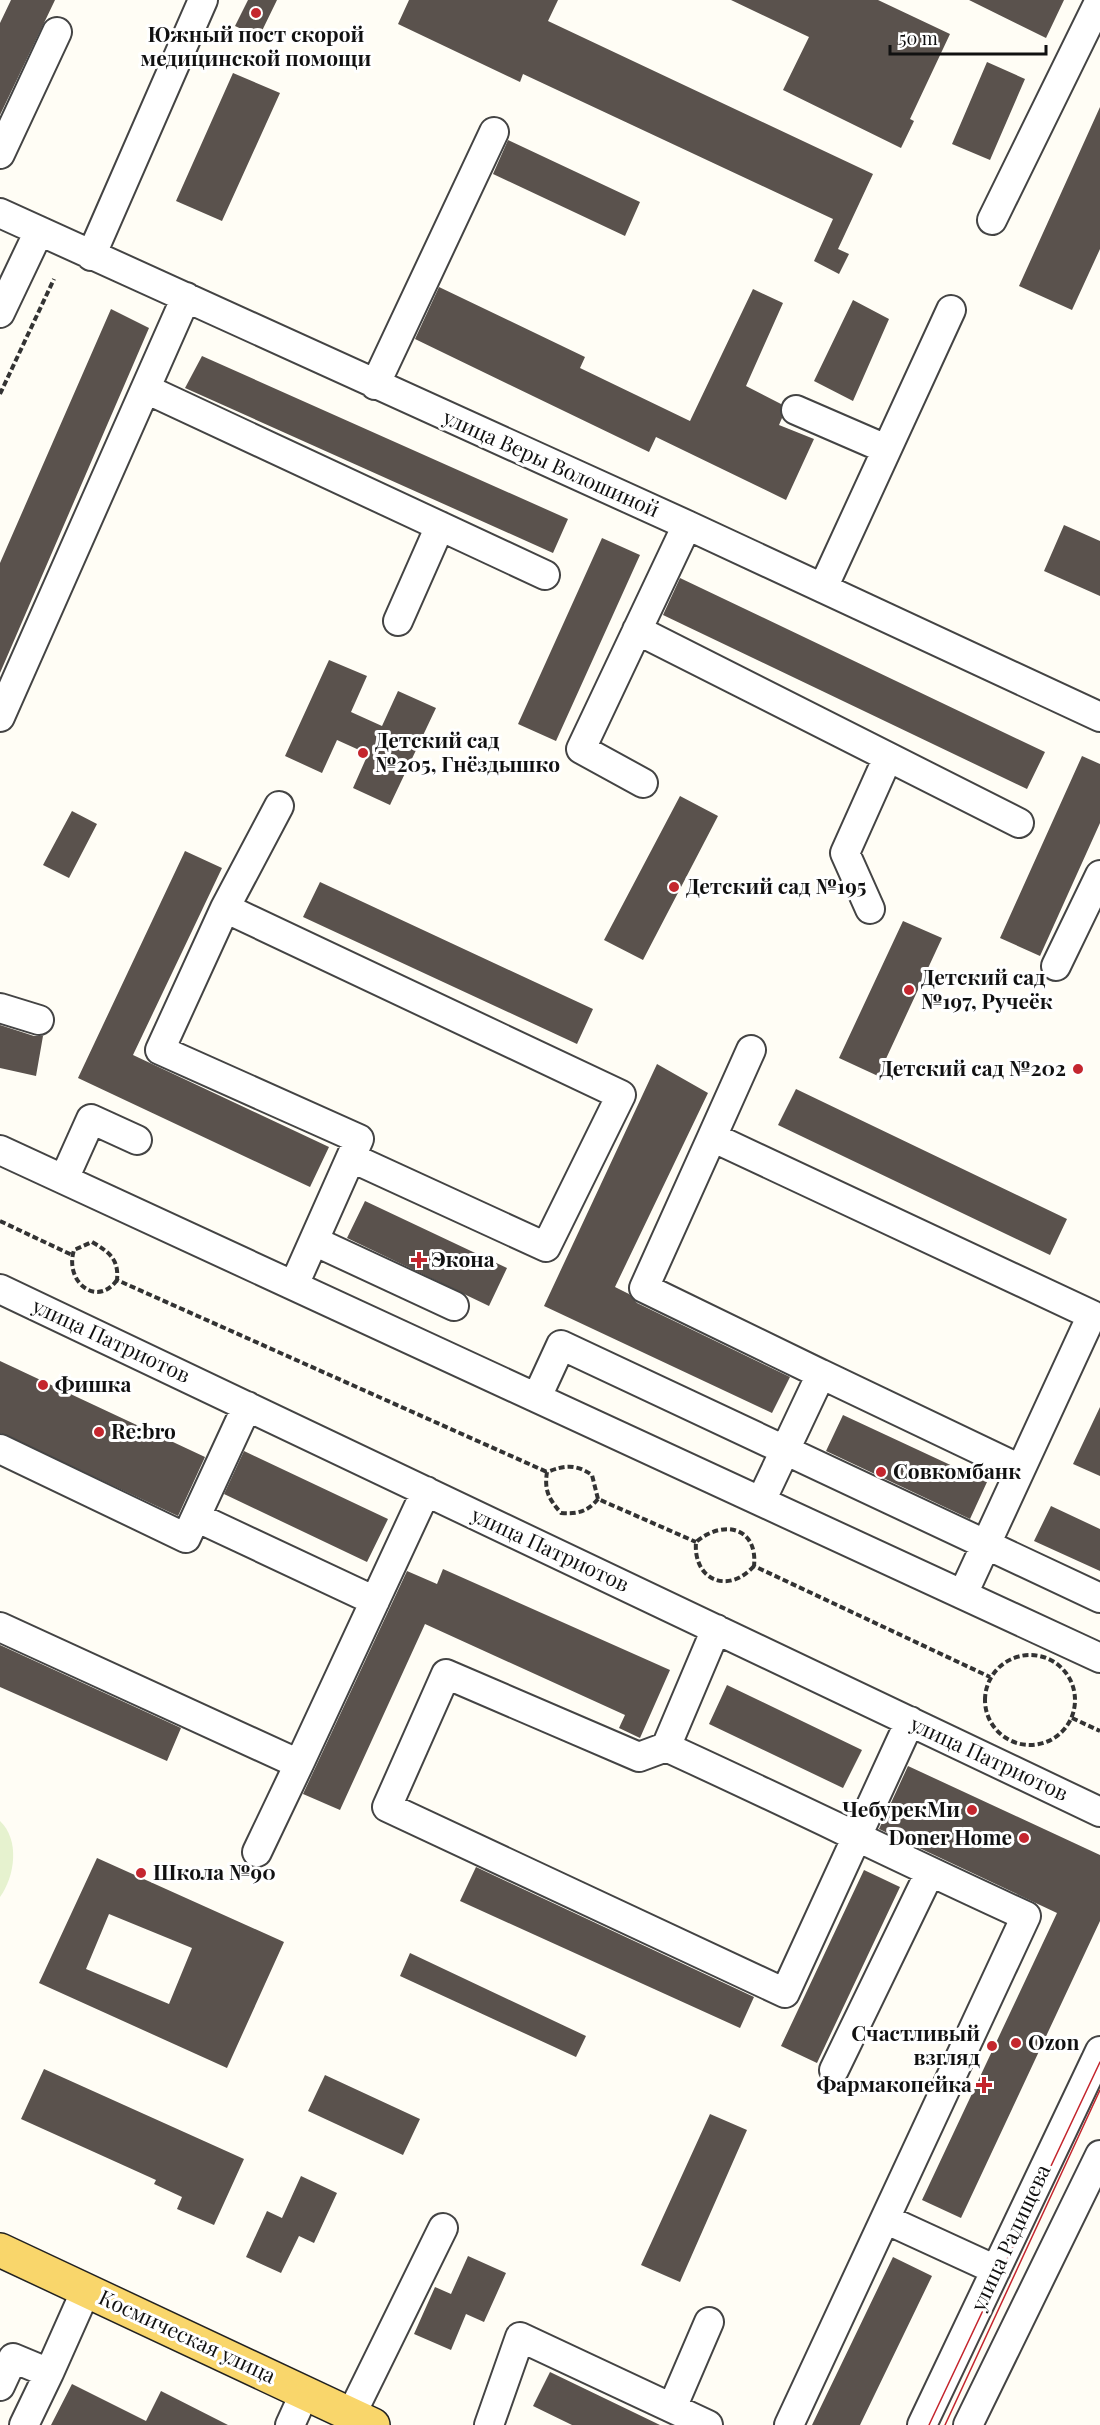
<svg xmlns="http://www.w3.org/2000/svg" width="1100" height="2425" font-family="'Playfair Display',serif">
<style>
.pitch{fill:#e6f2cf}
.building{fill:#5a524d;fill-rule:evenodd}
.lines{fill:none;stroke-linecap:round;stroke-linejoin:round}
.minor-casing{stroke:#444;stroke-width:32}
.major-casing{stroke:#222;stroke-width:36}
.path{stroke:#333;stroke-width:4;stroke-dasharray:6 3;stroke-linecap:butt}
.minor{stroke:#fff;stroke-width:28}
.major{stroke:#f9d66b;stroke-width:33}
.tram{stroke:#c4262e;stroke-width:1.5}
.poi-dot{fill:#c4262e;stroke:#fff;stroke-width:2}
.labels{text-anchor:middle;stroke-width:6;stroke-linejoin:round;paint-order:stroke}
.poi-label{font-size:21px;font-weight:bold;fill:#111;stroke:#fff;text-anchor:start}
.street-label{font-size:21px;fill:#111;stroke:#fff}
</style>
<rect width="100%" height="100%" fill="#fffdf5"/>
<path class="pitch" d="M0,1821c20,19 15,55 0,76z"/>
<path class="building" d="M11,0h44l-55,115v-92z
M248,0h29l-18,37 -24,-11z
M409,0h149l-10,21 325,153 -35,75 11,5 -10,20 -25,-13 19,-42 -310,-145 -3,8 -122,-58z
M731,0h147l72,34 -40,85 4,2 -13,27 -118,-58 26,-53z
M969,0h95l-18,38z
M987,62l38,17 -35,81 -38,-16z
M233,73l47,20 -58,128 -46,-20z
M1100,107v142l-28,61 -53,-24z
M508,140l132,62 -15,34 -132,-62z
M439,287l146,70 -5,11 110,53 63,-132 30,14 -37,83 35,18 1,14 -3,7 35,14 -28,61 -130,-63 -7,15 -234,-113z
M853,300l36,19 -36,82 -39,-20z
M111,309l38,19 -149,345v-110z
M202,356l366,163 -15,34 -368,-165z
M1064,525l36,16v55l-56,-25z
M602,538l38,17 -84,186 -38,-17z
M680,578l365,174 -18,37 -364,-174z
M329,660l38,16 -16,36 31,14 16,-35 38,17 -46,97 -37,-17 15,-34 -31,-14 -15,33 -37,-17z
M1082,756l18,8v59l-60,133 -40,-18z
M680,796l38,20 -75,144 -39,-20z
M72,811l25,13 -28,54 -26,-13z
M185,851l37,17 -89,187 196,92 -19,40 -232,-109z
M320,882l273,127 -16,35 -274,-127z
M903,921l39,17 -64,138 -39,-18z
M0,1025l34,11h9l-7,40 -36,-8z
M657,1064l51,29 -93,194 14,7 8,9 153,74 -18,36 -228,-107z
M796,1089l271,130 -17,36 -272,-130z
M365,1201l142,67 -18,38 -142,-68z
M0,1361l205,96 -27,59 -178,-83z
M1100,1407v69l-27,-12z
M843,1415l144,67 -17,37 -144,-68z
M244,1451l144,68 -21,43 -143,-68z
M1051,1506l49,23v42l-66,-30z
M443,1569l227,101 -30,68 -21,-10 6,-13 -200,-91 -85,186 -37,-16 104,-223 30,13z
M0,1645l181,83 -14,33 -167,-74z
M727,1685l135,65 -19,38 -134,-64z
M908,1766l192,89v66l-139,297 -39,-18 135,-287 -178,-84z
M97,1858l187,84 -57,126 -188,-85zM109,1914l83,34 -23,56 -83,-35z
M476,1867l278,130 -14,31 -280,-127z
M864,1870l36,17 -83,176 -36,-17z
M410,1953l176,83 -10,21 -176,-81z
M44,2069l200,90 -30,66 -37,-16 5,-12 -28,-13 2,-4 -135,-61z
M325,2075l95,44 -17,36 -95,-44z
M710,2114l37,16 -67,152 -39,-17z
M301,2176l36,17 -23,50 -15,-7 -18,37 -35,-16 21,-46 15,7z
M468,2256l38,17 -22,49 -18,-8 -15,36 -37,-16 21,-47 16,7z
M893,2257l39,19 -72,149h-48z
M550,2372l110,53h-88l-39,-19z
M72,2384l74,37 15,-30 67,34h-177z"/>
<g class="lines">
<g class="minor-casing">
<path id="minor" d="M0,154l57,-122
M0,213l687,312 413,192
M992,220l108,-220
M91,256l112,-256
M0,313l39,-82
M375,385l119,-253
M146,389l399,186
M796,410l90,39
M823,588l128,-278
M398,621l42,-95
M637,630l382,193
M0,717l186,-420
M643,783l-62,-34 106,-224
M225,908l54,-102
M870,909l-25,-56 43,-96
M1056,966l44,-91
M0,1008l39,12
M712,1137l39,-87
M0,1150l1100,508
M64,1179l27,-60 46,21
M314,1241l140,65
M294,1285l65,-146 -199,-89 65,-142 396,187 -75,152 -194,-89
M0,1289l1100,523
M821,1374l199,95
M537,1397l24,-52 539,253
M0,1449l186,89 61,-132
M761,1501l60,-127 -177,-86 68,-151 380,178 -129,279
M196,1517l179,84
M0,1627l299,137 127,-273
M666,1747l50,-118
M257,1852l42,-88
M834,2070l96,-198
M885,2219l111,51
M0,2386l13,-28 36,15 37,-83
M672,2408l37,-86
M351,2415l92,-187
M24,2425l25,-52
M290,2425l15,-33
M489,2425l31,-88 188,88
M789,2425l237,-509c-121,-55 -239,-114 -360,-169l-27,10 -193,-83 -59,133 398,186 125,-272
M922,2425l178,-374
M968,2425l132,-270"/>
</g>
<g class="major-casing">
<path id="major" d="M0,2250l373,175"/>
</g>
<path class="path" d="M0,394l54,-115
M0,1221l72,34
M117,1280c-20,28 -53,2 -43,-30l18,-8c17,10 27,17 25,38l430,192
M598,1499c-11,13 -20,15 -37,14 -12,-14 -17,-22 -14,-41 18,-7 29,-8 45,3l6,24 98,43
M754,1566c-26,29 -61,14 -58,-24 27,-23 62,-15 58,24l236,111
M985 1700a45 45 0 1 1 90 0a45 45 0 1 1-90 0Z
M1072,1718l28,13"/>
<use href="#minor" class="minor"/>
<use href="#major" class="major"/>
<path class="tram" d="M929,2425l171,-363
M945,2425l155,-335"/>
</g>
<g class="poi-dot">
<circle cx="256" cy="13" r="6"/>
<circle cx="363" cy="753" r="6"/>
<circle cx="674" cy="887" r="6"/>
<circle cx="909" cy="990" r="6"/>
<circle cx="1078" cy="1069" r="6"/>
<path d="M416 1251h6v6h6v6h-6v6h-6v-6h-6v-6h6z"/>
<circle cx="43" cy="1385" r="6"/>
<circle cx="99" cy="1432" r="6"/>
<circle cx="881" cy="1472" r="6"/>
<circle cx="972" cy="1810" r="6"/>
<circle cx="1024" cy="1838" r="6"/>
<circle cx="141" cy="1873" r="6"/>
<circle cx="1016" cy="2043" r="6"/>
<circle cx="992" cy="2046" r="6"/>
<path d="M981 2076h6v6h6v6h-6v6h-6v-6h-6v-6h6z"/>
</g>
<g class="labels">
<g class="poi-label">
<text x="256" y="42" text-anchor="middle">Южный пост скорой<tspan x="256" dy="24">медицинской помощи</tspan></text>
<text x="375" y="748">Детский сад<tspan x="375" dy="24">№205, Гнёздышко</tspan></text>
<text x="686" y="894">Детский сад №195</text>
<text x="921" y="985">Детский сад<tspan x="921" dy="24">№197, Ручеёк</tspan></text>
<text x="1066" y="1076" text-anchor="end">Детский сад №202</text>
<text x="431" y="1267">Экона</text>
<text x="55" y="1392">Фишка</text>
<text x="111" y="1439">Re:bro</text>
<text x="893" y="1479">Совкомбанк</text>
<text x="960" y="1817" text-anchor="end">ЧебурекМи</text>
<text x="1012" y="1845" text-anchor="end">Doner Home</text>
<text x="153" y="1880">Школа №90</text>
<text x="980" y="2041" text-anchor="end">Счастливый<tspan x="980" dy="24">взгляд</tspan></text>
<text x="1028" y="2050">Ozon</text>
<text x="972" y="2092" text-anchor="end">Фармакопейка</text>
</g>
<g class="street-label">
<text transform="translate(551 464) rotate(24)" y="7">улица Веры Волошиной</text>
<text transform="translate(111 1341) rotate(25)" y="7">улица Патриотов</text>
<text transform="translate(550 1550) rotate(25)" y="7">улица Патриотов</text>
<text transform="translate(989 1759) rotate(25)" y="7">улица Патриотов</text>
<text transform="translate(1011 2238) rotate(-65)" y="7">улица Радищева</text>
<text transform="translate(187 2337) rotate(25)" y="7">Космическая улица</text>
</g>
</g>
<path d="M890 45v9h156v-9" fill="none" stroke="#111111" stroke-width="3"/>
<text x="899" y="45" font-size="18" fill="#111111" stroke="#ffffff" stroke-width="4.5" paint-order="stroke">50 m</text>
</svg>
